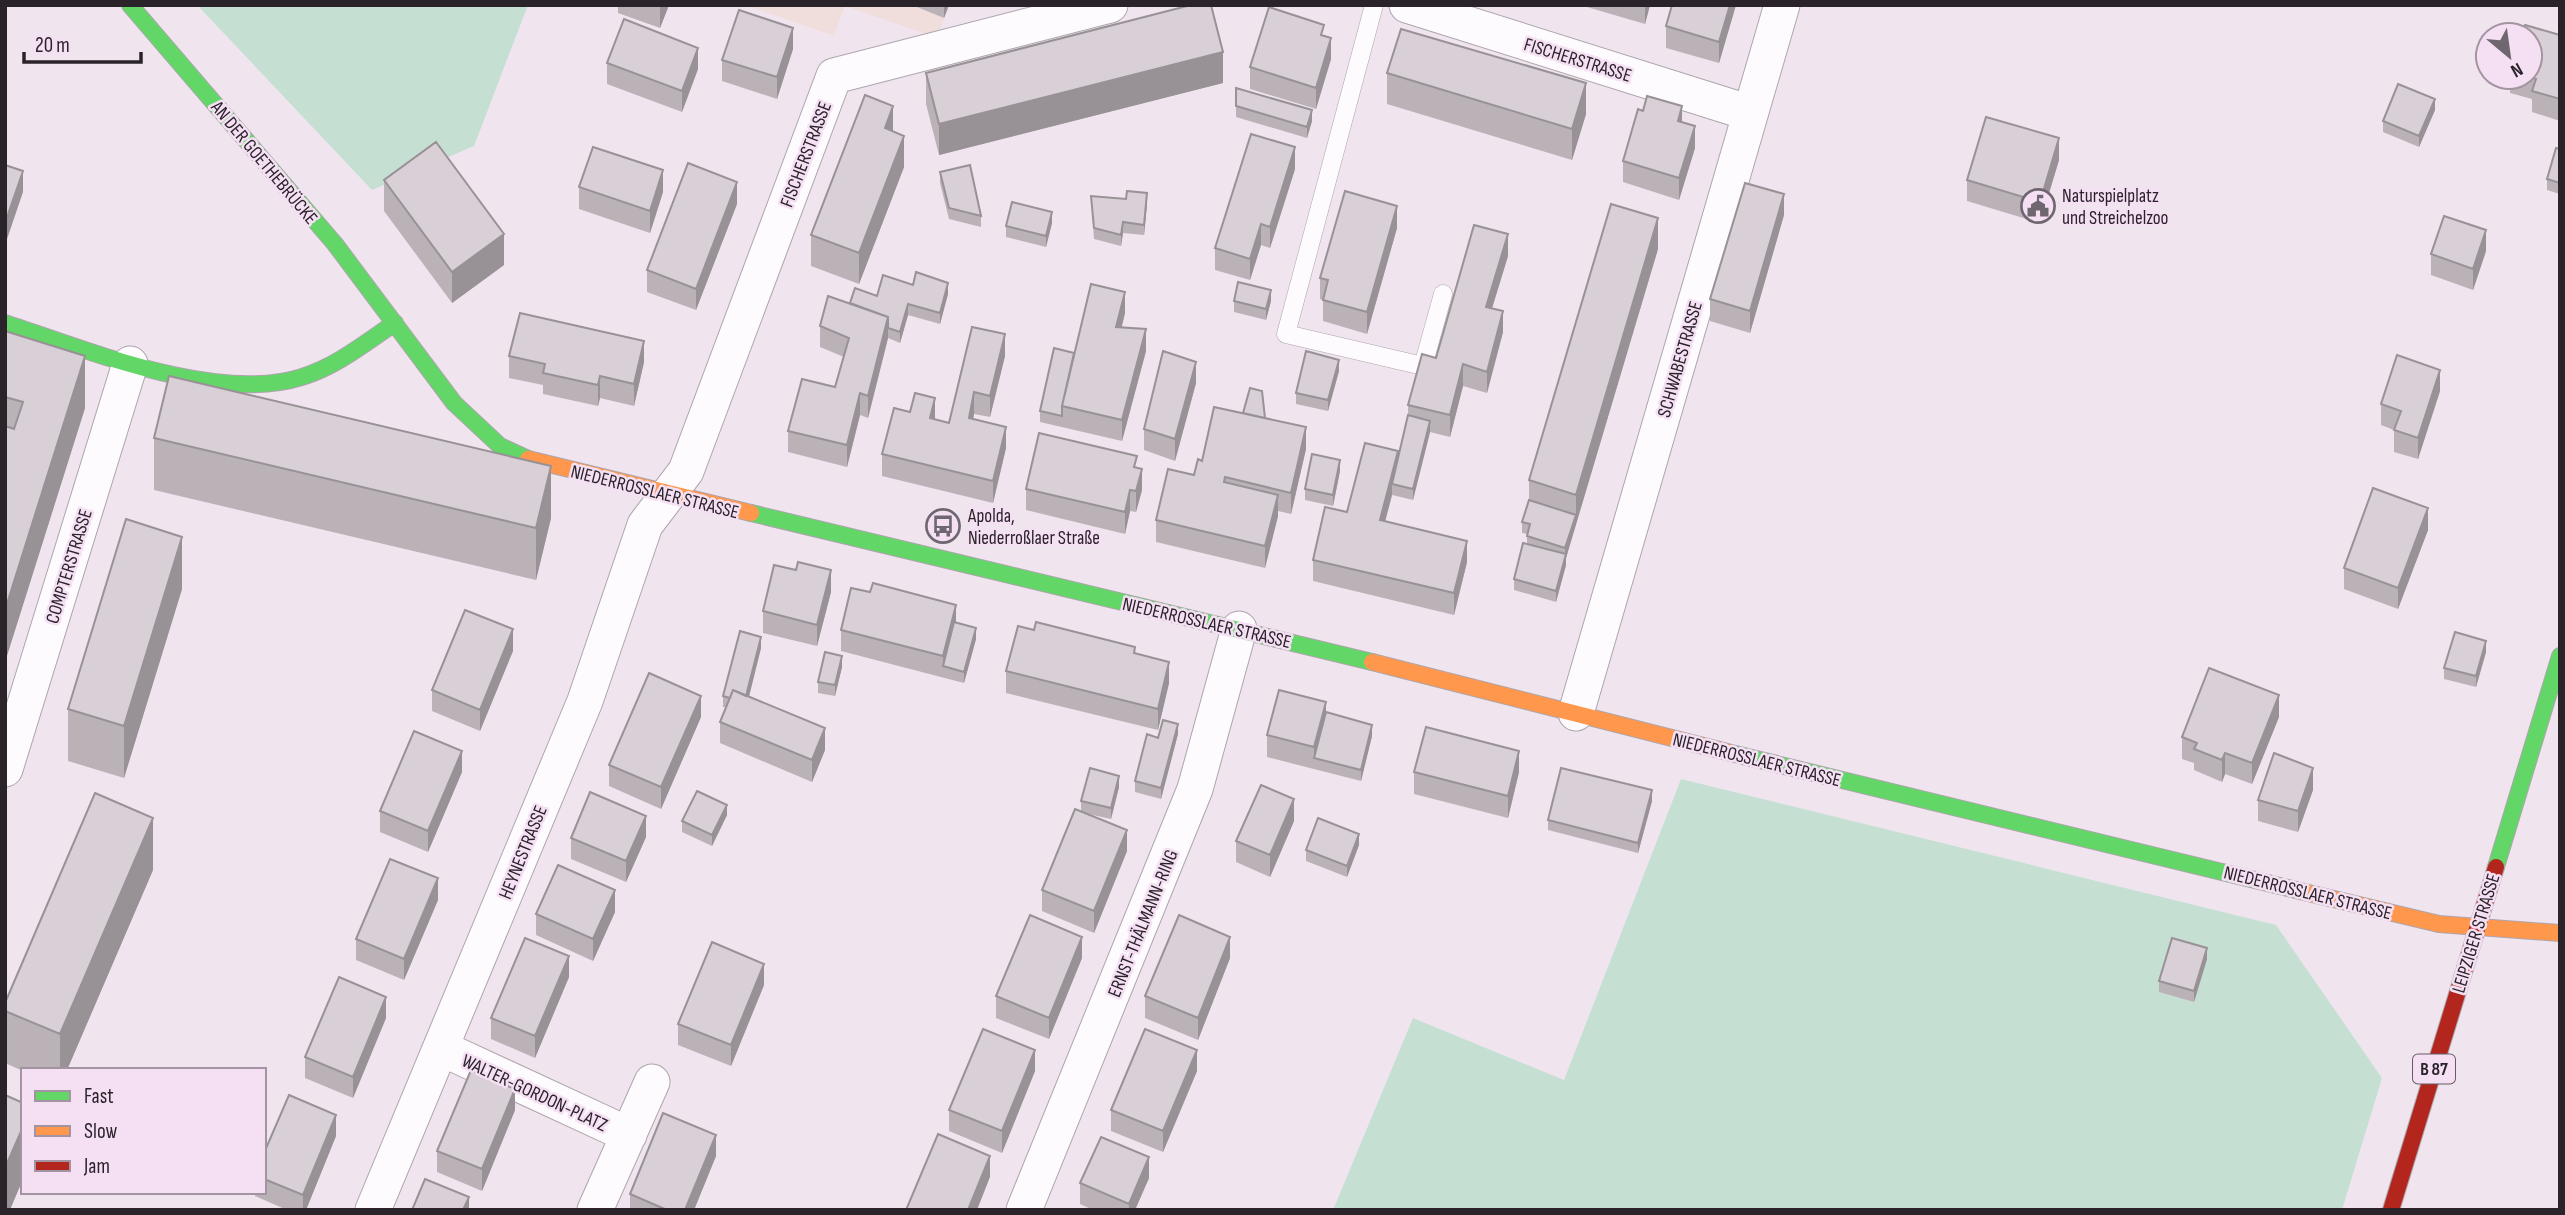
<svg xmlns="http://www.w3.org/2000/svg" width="2565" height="1215" font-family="'Sofia Sans Condensed',sans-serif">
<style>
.industrial{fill:#f0dedd}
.green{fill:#c5e0d3}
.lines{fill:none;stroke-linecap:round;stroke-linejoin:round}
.lane-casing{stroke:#ada5ac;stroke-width:19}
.street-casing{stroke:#ada5ac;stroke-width:37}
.fast-casing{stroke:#ada5ac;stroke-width:18}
.slow-casing{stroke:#ada5ac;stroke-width:18}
.jam-casing{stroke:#ada5ac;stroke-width:18}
.lane{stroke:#fdfbfd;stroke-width:18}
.street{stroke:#fdfbfd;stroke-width:35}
.fast{stroke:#63d668;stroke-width:16}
.slow{stroke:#ff974d;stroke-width:16}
.jam{stroke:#b3261e;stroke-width:16}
.wall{fill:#bbb2b8}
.shaded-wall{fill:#989196}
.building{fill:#d9cfd6;stroke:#989196;stroke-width:2}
.labels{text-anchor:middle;stroke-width:5;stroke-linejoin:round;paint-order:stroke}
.shield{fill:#f5e0f3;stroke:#675c66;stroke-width:2}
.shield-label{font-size:18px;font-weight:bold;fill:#2a232a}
.street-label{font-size:19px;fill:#2a232a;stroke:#f5e0f3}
.poi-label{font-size:19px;fill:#2a232a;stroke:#f5e0f3;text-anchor:start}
</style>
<rect width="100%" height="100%" fill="#f0e5ef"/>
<path class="industrial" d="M745,5h204l-10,27 -13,2 -81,-28 -11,30z"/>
<path class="green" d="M197,5h331l-54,141 -102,44z
M1681,779l595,146 106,153 -40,132h-1009l80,-192 151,62z"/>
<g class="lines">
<g class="lane-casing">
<path id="lane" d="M1374,5l-88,329 137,32 20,-72"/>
</g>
<g class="street-casing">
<path id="street" d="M1407,5l343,108
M1576,713l206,-708
M5,769l125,-405
M441,1048l188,87
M373,1210l212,-509 60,-176 41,-54 148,-395 276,-71
M595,1210l57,-128
M1024,1210l171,-421 44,-160"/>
</g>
<g class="fast-casing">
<path id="fast" d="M130,5l205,239 119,159 46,43 28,13
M5,323c82,27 213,81 297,54 35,-11 63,-34 93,-54
M751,513l621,149
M1731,753l569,138
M2496,867l64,-211"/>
</g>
<g class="slow-casing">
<path id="slow" d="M528,459l223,54
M1372,662l359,91
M2300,891l139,33 121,9"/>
</g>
<g class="jam-casing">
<path id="jam" d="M2391,1210l105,-343"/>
</g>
<use href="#lane" class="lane"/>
<use href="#street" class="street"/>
<use href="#fast" class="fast"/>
<use href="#slow" class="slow"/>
<use href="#jam" class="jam"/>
</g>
<path class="wall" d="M618,5h51l-9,23 -42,-15z
M912,5h37l-5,13z
M1580,5h70l-5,19z
M1672,5h64l-17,58 -53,-15v-22z
M2560,35v86l-28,-9v-13l-22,-6v-16h20z
M1324,36l7,23 -15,50 -66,-20v-22z
M793,49l-16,50 -55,-18v-21z
M607,63l91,6 -16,43 -75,-28z
M926,73l297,10 -284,72 -13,-51z
M1387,73l199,41 -14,46 -185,-56z
M1236,106l76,15 -5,17 -71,-21z
M2435,110l-16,37 -36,-15v-11z
M1682,123l13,25 -16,52 -56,-18v-21z
M893,132l11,35 -45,117 -48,-18v-31z
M2560,149v45l-13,-4v-11z
M2059,160l-19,63 -73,-22v-21z
M1295,169l-25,79 -9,-3 -11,35 -35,-10v-22z
M940,172l41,44v11l-32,-8 -9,-36z
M384,180l120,85 -52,38 -68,-92z
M579,187l84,5 -13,41 -71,-24z
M1091,196l56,8 -3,31 -21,-2 -2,13 -27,-7z
M737,204l-41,106 -49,-18v-22z
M1784,215l-34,118 -40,-12v-22z
M1052,223l-6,24 -40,-10v-11z
M1397,228l-30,106 -44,-13v-21l-3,-1v-21z
M1658,249l-92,309v7l-10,37 -42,-12v-11l13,-35v-10l-5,-1v-11l7,-22v-20z
M2486,251l-13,39 -42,-15v-21z
M1508,256l-16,52 11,24 -16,61 -24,-7 -13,51 -20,-5 -17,68 -21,-5 -7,26 82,41 -13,53 -141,-34v-21l34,-48 51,-52 10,-45v-10l28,-47z
M913,285l35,9 -8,30 -32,-9 -8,28 -12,-5 -20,80 -8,-3 -13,52 -59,-15v-21l47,-44 9,-30 -24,-10v-21l30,-23z
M1234,301h37l-5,19 -32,-8z
M1125,313l-3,14 24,24 -24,90 -82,-19v-11l34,-58z
M5,331l80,77 -80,254z
M509,356l135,6 -10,44 -34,-8 -2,8 -55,-12v-9l-34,-7z
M1005,356l-15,61 -16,-3 -1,5 33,29 -13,55 -111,-27v-22l53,-35 14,4z
M1339,371l-11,40 -32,-7v-11z
M1196,383l-21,78 -31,-11v-21z
M2440,391l-22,68 -24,-7v-22l-13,-5v-21z
M1265,418l41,31 -15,65 -13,-3v5l-13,52 -109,-26v-22l38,-45 8,-14z
M154,438l397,80 -15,62 -382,-90z
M1137,468l5,22 -6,22 -6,-1 -5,23 -99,-24v-21z
M1340,471l-7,35 -28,-6v-11z
M2428,530l-30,79 -54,-20v-21z
M796,570l35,22 -14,54 -54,-13v-22z
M182,589l-58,189 -56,-17v-52z
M956,623l20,16 -12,44 -123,-32v-21z
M761,648l-12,49 76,53 -13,32 -92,-39v-21l6,-15h-3v-11z
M513,651l-33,80 -48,-20v-21z
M2486,652l-10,35 -32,-8v-11z
M1135,654l34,29 -11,47 -152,-37v-22z
M842,667l-7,29 -17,-3v-11z
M1326,712l46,24 -11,45 -94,-24v-22z
M701,717l-40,92 -52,-23v-21z
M2279,717l-27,67 -27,-10 -3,8 -28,-12v-7l-12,-4v-22z
M1178,734l-17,65 -26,-7v-11l23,-43z
M462,772l-34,80 -48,-20v-21z
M1414,772h105l-11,46 -94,-24z
M1119,787l-8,32 -27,-6 43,38 -33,82 -52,-22v-21l39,-79v-10z
M2313,790l-15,42 -40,-11v-21z
M1652,801l-14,52 -90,-23v-10z
M727,815l-15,31 -30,-14v-11z
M1294,821l-24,56 -34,-15v-21z
M646,837l-20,45 -55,-23v-21z
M1359,845l-12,32 -41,-16v-11z
M153,870l-86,200h-44v1l-18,-8v-60z
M438,900l-34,80 -48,-20v-21z
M615,912l-22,49 -57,-26v-21z
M1082,958l-33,81 -53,-21v-22z
M1230,958l-32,82 -53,-22v-22z
M2207,959l-13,43 -35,-10v-11z
M569,977l-34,81 -44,-19v-21z
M764,985l-33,81 -53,-21v-21z
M386,1018l-33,80 -48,-20v-21z
M1035,1071l-33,82 -53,-22v-21z
M1197,1071l-34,81 -52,-21v-21z
M515,1110l-33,81 -45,-19v-21z
M336,1136l-30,74h-19l-32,-14v-4h9v-39z
M716,1156l-22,54h-64v-16z
M1149,1178l-14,32h-42l-13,-6v-21z"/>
<path class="shaded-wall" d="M661,5h8l-9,23v-21z
M945,5h4l-5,13v-11z
M1645,5h5l-5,19z
M1730,5h6l-17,58v-21z
M793,28v21l-16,50v-22z
M1331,38v21l-15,50v-21z
M698,48v21l-16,43v-21z
M1223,52v31l-284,72v-31z
M1586,83v31l-14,46v-31z
M2435,99v11l-16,37v-11z
M893,106v31l-8,-9z
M1682,106v22l-4,-7z
M1312,110v11l-5,17v-11z
M1695,126v22l-16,52v-22z
M904,136v31l-45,117v-31z
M2059,138v22l-19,63v-21z
M1295,147v22l-25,79v-21z
M663,170v22l-13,41v-22z
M23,171v21l-18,53v-22z
M737,182v22l-41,106v-21z
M1147,193v11l-3,31v-10z
M1784,194v21l-34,118v-22z
M1397,206v22l-30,106v-22z
M1052,212v11l-6,24v-11z
M1658,218v31l-92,309v7l-10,37v-11l9,-36v-7l11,-33v-20z
M1123,222v11l-2,13v-11z
M1261,224v21l-11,35v-21z
M2486,230v21l-13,39v-21z
M504,234v31l-52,38v-31z
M1508,234v22l-22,72v-21z
M948,283v11l-8,30v-11z
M1271,290v11l-5,19v-11z
M1125,292v21l-9,35v-21z
M908,304v11l-8,28v-11z
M1503,311v21l-16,61v-21z
M888,317v21l-20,80v-22z
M1146,329v22l-24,90v-21z
M1005,334v22l-15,61v-21z
M644,341v21l-10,44v-22z
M85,356v52l-80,254v-52z
M1339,360v11l-11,40v-11z
M1196,362v21l-21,78v-22z
M1463,364v22l-13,51v-22z
M2440,370v21l-22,68v-21z
M600,376v22l-2,8v-21z
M974,392v22l-5,25v-21z
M860,393v22l-13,52v-22z
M935,398v21l-5,-1z
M1430,421v11l-17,68v-11z
M1006,427v21l-13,55v-22z
M1306,427v22l-15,65v-21z
M1398,451v21l-6,12v11l-12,46v-21z
M1340,460v11l-7,35v-11z
M551,466v52l-15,62v-52z
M1142,469v21l-6,22v-21z
M1130,490v21l-5,23v-22z
M1278,495v21l-13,52v-22z
M2428,508v22l-30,79v-21z
M182,537v52l-58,189v-52z
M1467,541v21l-13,53v-22z
M831,570v22l-14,54v-21z
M956,605v21l-13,40v-10z
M976,628v11l-12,44v-11z
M513,629v22l-33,80v-21z
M761,637v11l-16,64v-11z
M2486,641v11l-10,35v-11z
M842,656v11l-7,29v-11z
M1169,662v21l-11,47v-21z
M2279,695v22l-27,67v-21z
M701,696v21l-40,92v-22z
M1326,702v21l-12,35v-11z
M1178,724v10l-17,65v-11z
M1372,725v11l-11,45v-11z
M825,728v22l-13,32v-22z
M462,751v21l-34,80v-21z
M1519,751v21l-11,46v-22z
M2225,753v21l-3,8v-22z
M2313,768v22l-15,42v-21z
M1119,776v11l-8,32v-11z
M1652,790v11l-14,52v-10z
M1294,799v22l-24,56v-22z
M727,805v10l-15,31v-11z
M646,816v21l-20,45v-21z
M153,818v52l-86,200h-7v-36z
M1127,830v21l-33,82v-22z
M1359,834v11l-12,32v-11z
M438,878v22l-34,80v-21z
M615,890v22l-22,49v-22z
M1082,937v21l-33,81v-21z
M1230,937v21l-32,82v-22z
M2207,948v11l-13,43v-11z
M569,956v21l-34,81v-22z
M764,964v21l-33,81v-21z
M386,997v21l-33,80v-21z
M1035,1050v21l-33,82v-22z
M1197,1050v21l-34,81v-21z
M515,1089v21l-33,81v-22z
M336,1115v21l-30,74h-3v-15z
M23,1127v52l-13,31h-5v-42z
M716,1135v21l-22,54h-9z
M990,1156v21l-13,33h-9z
M1149,1157v21l-14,32h-6v-6z
M469,1197v13h-6z"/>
<path class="building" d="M1191,5h20l12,47 -284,72 -13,-51z
M1672,5h58l-11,37 -53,-16z
M1269,7l55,18 -3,10 10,3 -15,50 -66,-21z
M739,10l54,18 -16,49 -55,-17z
M624,19l74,29 -16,43 -75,-28z
M2525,25l35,10v64l-28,-8 4,-12 -7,-2h1v-42h-9z
M1401,29l185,54 -14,46 -185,-56z
M2398,84l37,15 -16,37 -36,-15z
M1236,88l76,22 -5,17 -71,-21z
M865,95l28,11 -8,22 19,8 -45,117 -48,-18z
M1647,96l35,10 -4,15 17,5 -16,52 -56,-17 15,-52 5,2z
M1986,117l73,21 -19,64 -73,-22z
M1251,134l44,13 -25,80 -9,-3 -11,35 -35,-11z
M436,142l68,92 -52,38 -68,-92z
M593,147l70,23 -13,41 -71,-24z
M2556,148l4,1v34l-13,-4z
M688,163l49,19 -41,107 -49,-19z
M5,165l18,6 -18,52z
M970,165l11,51 -32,-8 -9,-36z
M1745,183l39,11 -34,117 -40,-12z
M1127,191l20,2 -3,32 -21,-3 -2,13 -27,-7 -3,-32 35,3z
M1345,191l52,15 -30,106 -44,-12 5,-20 -8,-2z
M1012,202l40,10 -6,24 -40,-10z
M1611,204l47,14 -82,277 -47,-15z
M2444,216l42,14 -13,39 -42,-15z
M1474,225l34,9 -22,73 17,4 -16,61 -24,-8 -13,51 -42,-10 14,-51 14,4z
M916,272l32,11 -8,30 -32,-9 -8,28 -12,-4v-11l-38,-14 5,-15 22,8 6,-21 30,10z
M1238,282l33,8 -5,19 -32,-8z
M1091,284l34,8 -9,35 30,2 -24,91 -60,-14z
M828,296l60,21 -20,79 -8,-3 -13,52 -59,-14 14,-52 33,8 14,-49 -29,-12z
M520,313l124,28 -10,43 -34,-8 -2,9 -55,-12 2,-9 -36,-8z
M972,327l33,7 -15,62 -16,-4 -5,26 37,9 -13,54 -111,-27 12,-46 16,4 5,-19 20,5 -5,20 19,5z
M5,331l80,25 -80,254v-184l9,3 9,-27 -18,-5z
M1054,348l20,5 -12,53v10l-22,-5z
M1163,351l33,11 -21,77 -31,-10z
M1306,351l33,9 -11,40 -32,-7z
M2397,355l43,15 -22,68 -24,-8 7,-19 -20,-7z
M169,376l382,90 -15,62 -382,-90z
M1250,388l12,3 3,27 -22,-5z
M1214,407l92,20 -15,66 -66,-16 -1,5 54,13 -13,51 -109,-26 12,-51 26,6 4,-16 4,2z
M1408,415l22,6 -17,68 -21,-5z
M1039,433l98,23 -3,11 8,2 -6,22 -6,-1 -5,22 -99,-23z
M1365,443l33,8 -18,69 87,21 -13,52 -141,-33 12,-53 22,5z
M1312,454l28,6 -7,35 -28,-6z
M2373,488l55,20 -30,80 -54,-20z
M1529,500l47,15 -11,33 -38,-12 3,-12 -8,-2z
M126,519l56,18 -58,189 -56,-17z
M1523,543l43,11 -10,37 -42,-12z
M798,562l33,8 -14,55 -54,-14 11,-46 22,5z
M873,583l83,22 -13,51 -102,-26 10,-42 19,4z
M465,610l48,19 -33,81 -48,-20z
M954,622l22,6 -12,44 -21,-6z
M1036,622l99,25 -1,6 35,9 -11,47 -152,-38 12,-45 16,4z
M740,631l21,6 -15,59 -13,-6 -3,8 -7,-2z
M2455,632l31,9 -10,35 -32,-8z
M825,652l17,4 -7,29 -17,-3z
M2209,668l70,27 -27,68 -27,-10 -3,7 -28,-11 3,-6 -15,-6z
M649,673l52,23 -40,91 -52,-22z
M733,690l92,38 -13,32 -92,-38z
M1279,690l47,12 -12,45 -47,-12z
M1326,712l46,13 -11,45 -47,-12z
M1163,720l15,4 -17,64 -26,-7 12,-47 11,4z
M1426,727l93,24 -11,45 -94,-24z
M414,731l48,20 -34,80 -48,-20z
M2274,753l39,15 -15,43 -40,-11z
M1090,768l29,8 -8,32 -30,-7z
M1561,768l91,22 -14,53 -90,-23z
M1261,785l33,14 -24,56 -34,-14z
M697,791l30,14 -15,30 -30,-14z
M590,792l56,24 -20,45 -55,-23z
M95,793l58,25 -93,216 -55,-23v-8z
M1075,809l52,21 -33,81 -52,-21z
M1318,818l41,16 -12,32 -41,-16z
M390,859l48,19 -34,81 -48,-20z
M558,865l57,25 -22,49 -57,-25z
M1030,915l52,22 -33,81 -53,-22z
M1179,915l51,22 -32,81 -53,-22z
M525,938l44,18 -34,80 -44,-18z
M2172,938l35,10 -13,43 -35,-10z
M712,942l52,22 -33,81 -53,-21z
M339,977l47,20 -33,80 -48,-20z
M983,1029l52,21 -33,81 -53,-21z
M1145,1029l52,21 -34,81 -52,-21z
M471,1070l44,19 -33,80 -45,-18z
M5,1095l18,8v24l-18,41z
M289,1095l47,20 -33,80 -39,-16v-26z
M663,1113l53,22 -31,75h-18l-37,-16z
M938,1134l52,22 -22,54h-62z
M1101,1137l48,20 -20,47 -49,-21z
M425,1179l44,18 -6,13h-51z"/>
<defs>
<g id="civic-ring" transform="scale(1.75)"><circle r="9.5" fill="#f5e0f3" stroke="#6f676f" stroke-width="1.5"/><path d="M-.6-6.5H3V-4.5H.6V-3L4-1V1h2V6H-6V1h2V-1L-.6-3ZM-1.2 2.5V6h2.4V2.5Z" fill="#6f676f"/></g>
<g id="bus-ring" transform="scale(1.75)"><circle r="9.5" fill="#f5e0f3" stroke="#6f676f" stroke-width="1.5"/><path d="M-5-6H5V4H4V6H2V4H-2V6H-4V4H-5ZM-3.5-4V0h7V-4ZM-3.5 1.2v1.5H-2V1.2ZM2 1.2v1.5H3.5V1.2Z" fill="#6f676f"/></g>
</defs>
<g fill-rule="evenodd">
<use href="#civic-ring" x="2038" y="206"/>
<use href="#bus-ring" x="943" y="526"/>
</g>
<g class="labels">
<rect class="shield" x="2413" y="1054.5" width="42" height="29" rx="5"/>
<g class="shield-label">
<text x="2434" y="1075">B 87</text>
</g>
<g class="street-label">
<text transform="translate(1578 59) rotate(17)" y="7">FISCHERSTRASSE</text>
<text transform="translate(805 154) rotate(-69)" y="7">FISCHERSTRASSE</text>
<text transform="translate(265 162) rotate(50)" y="7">AN DER GOETHEBRÜCKE</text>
<text transform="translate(1679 359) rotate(-74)" y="7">SCHWABESTRASSE</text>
<text transform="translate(655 491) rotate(14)" y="7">NIEDERROSSLAER STRASSE</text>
<text transform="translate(68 566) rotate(-73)" y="7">COMPTERSTRASSE</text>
<text transform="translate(1207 622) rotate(13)" y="7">NIEDERROSSLAER STRASSE</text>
<text transform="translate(1757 759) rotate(14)" y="7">NIEDERROSSLAER STRASSE</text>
<text transform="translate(522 852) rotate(-68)" y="7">HEYNESTRASSE</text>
<text transform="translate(2308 892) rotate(14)" y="7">NIEDERROSSLAER STRASSE</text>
<text transform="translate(1142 923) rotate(-68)" y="7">ERNST-THÄLMANN-RING</text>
<text transform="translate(2475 933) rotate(-73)" y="7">LEIPZIGER STRASSE</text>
<text transform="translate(535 1092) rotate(25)" y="7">WALTER-GORDON-PLATZ</text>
</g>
<g class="poi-label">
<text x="2062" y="202">Naturspielplatz<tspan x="2062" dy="22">und Streichelzoo</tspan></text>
<text x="968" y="522">Apolda,<tspan x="968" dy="22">Niederroßlaer Straße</tspan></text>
</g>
</g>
<rect width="2565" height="1215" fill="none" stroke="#2a232a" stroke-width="14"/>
<rect x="21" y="1068" width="245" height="126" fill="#f5e0f3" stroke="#a494a3" stroke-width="2"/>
<rect x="35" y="1091" width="35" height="10" fill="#63d668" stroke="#a494a3" stroke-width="2"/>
<text x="84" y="1103" font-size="21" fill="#2a232a">Fast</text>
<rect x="35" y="1126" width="35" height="10" fill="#ff974d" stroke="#a494a3" stroke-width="2"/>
<text x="84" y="1138" font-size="21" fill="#2a232a">Slow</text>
<rect x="35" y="1161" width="35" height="10" fill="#b3261e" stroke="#a494a3" stroke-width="2"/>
<text x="84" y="1173" font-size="21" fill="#2a232a">Jam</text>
<g transform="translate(2509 56) rotate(151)"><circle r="33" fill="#f5e0f3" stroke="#a494a3" stroke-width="2"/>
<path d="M0-5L12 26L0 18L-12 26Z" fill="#6f676f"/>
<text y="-10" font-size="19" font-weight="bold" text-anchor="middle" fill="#2a232a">N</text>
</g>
<path d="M24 52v10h117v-10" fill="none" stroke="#2a232a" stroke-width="3.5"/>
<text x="35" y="52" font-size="21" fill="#2a232a" stroke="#f5e0f3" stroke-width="5" paint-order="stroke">20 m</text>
</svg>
